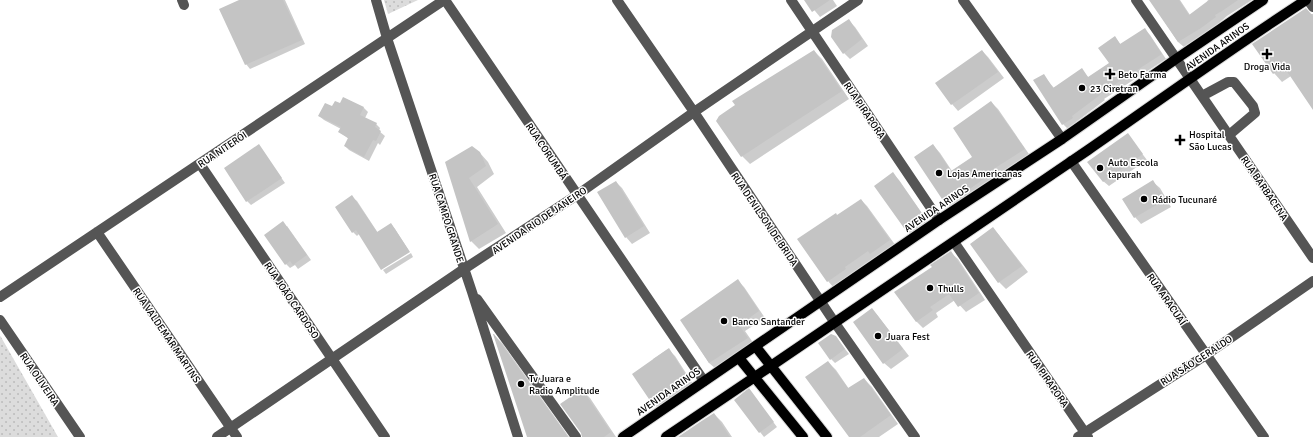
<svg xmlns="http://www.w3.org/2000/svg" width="1313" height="437" font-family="Signika,sans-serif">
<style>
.park{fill:url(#park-dots)}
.shadow{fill:#0003}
.building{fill:#c4c4c4}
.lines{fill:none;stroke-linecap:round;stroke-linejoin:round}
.major-casing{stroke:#dbdbdb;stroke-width:12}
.minor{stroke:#555;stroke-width:10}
.major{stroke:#000;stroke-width:10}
.poi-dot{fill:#000;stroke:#fff;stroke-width:1.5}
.labels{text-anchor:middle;stroke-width:3;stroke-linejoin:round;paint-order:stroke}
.street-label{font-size:10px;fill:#000;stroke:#fff}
.poi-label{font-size:10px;fill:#000;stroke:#fff;text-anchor:start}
</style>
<defs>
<pattern id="park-dots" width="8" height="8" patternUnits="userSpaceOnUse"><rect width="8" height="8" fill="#dcdcdc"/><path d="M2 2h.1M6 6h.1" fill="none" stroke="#bbb" stroke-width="1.8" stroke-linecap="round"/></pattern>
</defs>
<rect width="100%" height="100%" fill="#fff"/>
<path class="park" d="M384,0h34l-30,14z
M0,336l1,1 57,100h-58z"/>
<path class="shadow" d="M242,0h43l20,44 -55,25 -4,-5z
M806,0h27l4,6 -17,11z
M1150,0h30l10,15 18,-13 -1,-1 2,-1h43l-25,16 -7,6 1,1 -15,11 -22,13 -6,-5z
M1310,14h3v94l-22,-32 -9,6 -8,-9z
M849,21l6,6 13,19 -18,13 -6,-6z
M1144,29l6,6 16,24 -62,40 1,1 -29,22 1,2 -9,5 -5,-5 -20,-49 11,13 27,-18 8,8 21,-15 5,-26 6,8z
M814,51l8,8 27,40 -99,65 -8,-8 -24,-35z
M982,51l6,6 16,21 -46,33 -6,-7 -15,-21z
M344,98l20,10 4,4 -3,6 11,6 4,4 -1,3 6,5 -5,9 -2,-2 -9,18 -20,-11 -4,-4 4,-7 -9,-7 1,-3 -17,-9 -5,-4 21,-11z
M991,102l7,7 33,48 -79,52 -7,-8 -12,-56 7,8 12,18 22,-14z
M1127,134l20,26 -38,26 -6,-5z
M259,146l26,37 -34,22 -4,-4z
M480,153l8,9 6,12 -17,13 29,46 -27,16 -8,-8 -25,-79z
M893,174l6,6 29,42 -17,12 -7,-6z
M616,182l6,6 28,45 -18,11 -6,-7z
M1153,182l7,6 11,19 -30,17 -6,-7z
M352,197l5,4 21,32 13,-9 4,5 14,22 -50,-17 -2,2 -4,-4z
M861,200l6,6 29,40 -19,13 -2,-2 -24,17 1,1 -18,13 -6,-7 9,-65z
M287,226l24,34 -13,9 -3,-4 -5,3 -4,-4 -21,-29z
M993,228l6,7 29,37 -22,17 -7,-7 -28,-38z
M411,253l2,4 -27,17 -3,-4z
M951,253l7,6 27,41 -19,12 -11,-12 -19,13 2,4 -15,11 -7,-7z
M738,281l6,6 21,31 -20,13 9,13 -38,25 -7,-6 -28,-43z
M872,309l6,7 31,40 -18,13 -7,-6z
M494,335l8,8 67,94h-41z
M835,336l14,18 -14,9 -4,-4z
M668,349l7,7 18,28 -35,24 -7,-7 2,-42z
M828,362l8,8 13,19 15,-10 8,8 26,37 -19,13h-29z
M582,390l8,8 26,39h-33z
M749,390l28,37 -13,10 -4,-5z
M714,414l8,8 10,15h-53z"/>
<path class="building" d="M239,0h44l19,40 -57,25 -26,-56z
M804,0h26l-18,12z
M1149,0h30l10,15 20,-15h29l-16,11 -7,4 1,2 -15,11 -23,14z
M1306,8l7,8v94l-29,-43 -11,7 -21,-30z
M849,19l13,20 -19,15 -12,-17 1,-7z
M1145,28l17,26 -62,40v1l-28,21 1,2 -11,7 -29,-45 11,-6 9,14 29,-20 6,9 21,-14 -11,-15 17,-12 5,8z
M814,50l28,41 -101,66 -25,-36 3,-5 16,-11 -3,-4z
M982,50l16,22 -47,33 -16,-22z
M343,97l21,10 -4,8 17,8 -2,4 6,4 -5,10 -3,-1 -9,17 -20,-11 4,-8 -10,-6 3,-5 -23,-11 7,-13 7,3 3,-5 5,2z
M991,101l34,48 -41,26 1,3 -18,13 -2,-2 -21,13 -30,-45 19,-13 18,27 21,-14 -19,-29z
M1128,133l15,21 -40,28 -16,-20z
M259,144l23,34 -36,24 -22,-34z
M472,146l8,6 6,14 -17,12 29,46 -28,18 -25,-80z
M893,172l30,43 -19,13 -30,-42z
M1153,180l12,20 -31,18 -12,-19z
M616,181l28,45 -19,12 -28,-46z
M352,195l25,37 14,-9 19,29 -29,18 -25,-40 -4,3 -17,-26z
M861,199l29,41 -20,14 -2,-3 -23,16 1,2 -19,13 -30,-43 39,-26 1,2z
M283,221l24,34 -14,10 -3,-4 -5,4 -21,-30z
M993,227l29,39 -24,17 -28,-39z
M951,251l28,42 -21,14 -9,-13 -19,13 3,3 -17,12 -22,-30 38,-25 -2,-2z
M738,279l21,32 -20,14 9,13 -39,25 -29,-43z
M872,308l31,41 -20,15 -30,-42z
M493,334h1l74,103h-41z
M831,334l5,2 9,13 -15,11 -12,-17z
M669,348l18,29 -36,25 -19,-28z
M828,361l20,27 16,-10 27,37 -31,22h-11l-44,-60z
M749,388l25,34 -15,11 -25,-33z
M582,389l29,43 -7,5h-22l-1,-4 -21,-29z
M714,413l16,24h-52l22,-15z"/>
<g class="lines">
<g class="major-casing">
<path id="major" d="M756,347l71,90
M739,358l64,79
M623,437l316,-217 123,-81 114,-80 87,-59
M666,437c141,-95 281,-191 422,-287 72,-50 144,-102 218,-150"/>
</g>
<path class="minor" d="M182,0l2,5
M376,0l11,38 85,254 46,145
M445,0l259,381
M617,0l77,112 141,211 80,114
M791,0l148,220
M963,0l99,139
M1136,0l177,258
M1308,0l5,7
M1202,96l26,-14h6l19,24 2,7 -26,22
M1071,161l193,276
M200,164l185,273
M97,232l140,205
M954,242l134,195
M0,297l444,-297
M477,299l99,138
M0,320l80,117
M217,437l247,-168 113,-74 117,-83 164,-112
M1078,437l128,-82 107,-74"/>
<use href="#major" class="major"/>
</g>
<g class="poi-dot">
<path d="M1265 48h4v4h4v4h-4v4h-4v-4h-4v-4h4z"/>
<path d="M1108 68h4v4h4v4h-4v4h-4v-4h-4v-4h4z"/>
<circle cx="1082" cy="88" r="4"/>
<path d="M1178 134h4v4h4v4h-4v4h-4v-4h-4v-4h4z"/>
<circle cx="1100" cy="168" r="4"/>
<circle cx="939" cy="173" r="4"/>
<circle cx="1144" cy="199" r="4"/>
<circle cx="930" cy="288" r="4"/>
<circle cx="724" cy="321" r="4"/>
<circle cx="878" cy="336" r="4"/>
<circle cx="521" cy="384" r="4"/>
</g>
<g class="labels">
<g class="street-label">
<text transform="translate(1217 46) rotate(-35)" y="4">AVENIDA ARINOS</text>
<text transform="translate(865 110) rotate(56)" y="4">RUA PIRAPORA</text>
<text transform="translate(222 149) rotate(-34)" y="4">RUA NITERÓI</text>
<text transform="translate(547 151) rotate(56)" y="4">RUA CORUMBÁ</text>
<text transform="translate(1265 188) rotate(56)" y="4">RUA BARBACENA</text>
<text transform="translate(936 208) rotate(-34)" y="4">AVENIDA ARINOS</text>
<text transform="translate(447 218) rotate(72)" y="4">RUA CAMPO GRANDE</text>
<text transform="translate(765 219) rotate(56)" y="4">RUA DENILSON DE BRIDA</text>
<text transform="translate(539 220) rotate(-34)" y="4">AVENIDA RIO DE JANEIRO</text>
<text transform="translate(1167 299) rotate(55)" y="4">RUA ARACUAÍ</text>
<text transform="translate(292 300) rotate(56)" y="4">RUA JOÃO CARDOSO</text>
<text transform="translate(167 335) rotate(56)" y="4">RUA VALDEMAR MARTINS</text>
<text transform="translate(1196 360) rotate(-33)" y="4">RUA SÃO GERALDO</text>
<text transform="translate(40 379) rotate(56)" y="4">RUA OLIVEIRA</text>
<text transform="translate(1048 379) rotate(55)" y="4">RUA PIRAPORA</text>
<text transform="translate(668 391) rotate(-35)" y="4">AVENIDA ARINOS</text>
</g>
<g class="poi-label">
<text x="1267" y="70" text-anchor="middle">Droga Vida</text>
<text x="1118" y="78">Beto Farma</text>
<text x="1090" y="92">23 Ciretran</text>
<text x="1189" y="138">Hospital<tspan x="1189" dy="12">São Lucas</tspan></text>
<text x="1108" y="166">Auto Escola<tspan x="1108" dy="12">tapurah</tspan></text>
<text x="947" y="177">Lojas Americanas</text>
<text x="1152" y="203">Rádio Tucunaré</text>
<text x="938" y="292">Thulls</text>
<text x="732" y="325">Banco Santander</text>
<text x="886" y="340">Juara Fest</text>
<text x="529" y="382">Tv Juara e<tspan x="529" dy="12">Radio Amplitude</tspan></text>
</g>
</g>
</svg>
